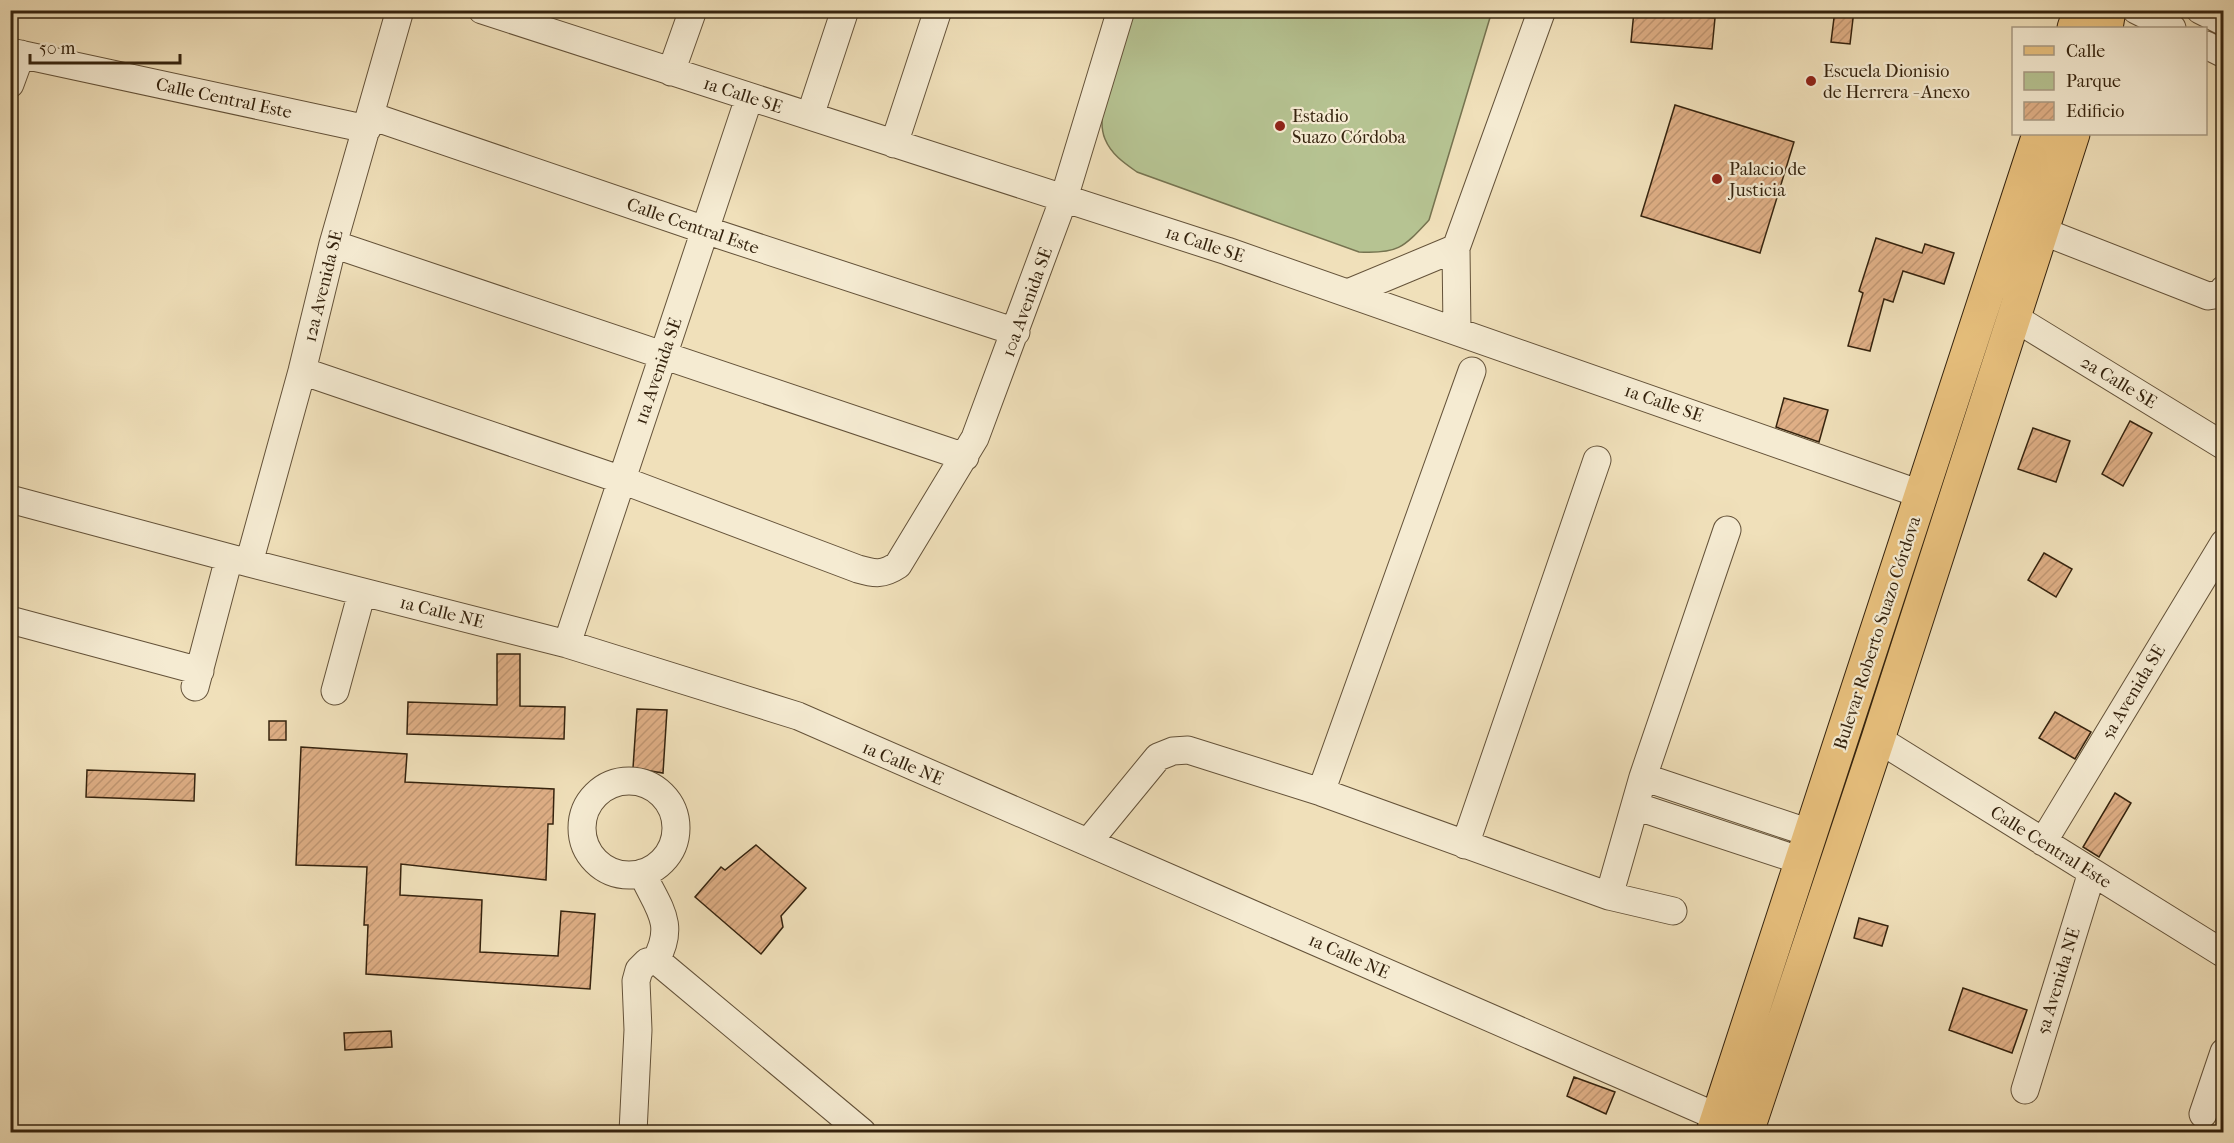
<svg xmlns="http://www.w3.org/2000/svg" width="2234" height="1143" font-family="'IM FELL French Canon',serif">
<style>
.green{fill:#b6c392;stroke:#767350;stroke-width:1.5}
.building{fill:url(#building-hatch);stroke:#35230e;stroke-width:1.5}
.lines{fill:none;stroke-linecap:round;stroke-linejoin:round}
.minor-casing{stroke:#645239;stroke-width:29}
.major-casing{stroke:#35230e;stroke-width:35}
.minor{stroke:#f5ebd2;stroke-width:27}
.major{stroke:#e8c07d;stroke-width:33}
.poi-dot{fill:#8f2418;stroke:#f5ebd2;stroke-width:2}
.labels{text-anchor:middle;stroke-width:4.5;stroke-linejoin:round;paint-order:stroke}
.poi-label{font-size:18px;fill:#35230e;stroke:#f5ebd2;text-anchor:start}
.street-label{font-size:18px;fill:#35230e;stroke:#f5ebd2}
</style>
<defs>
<pattern id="building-hatch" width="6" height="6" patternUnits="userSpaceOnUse" patternTransform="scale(1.5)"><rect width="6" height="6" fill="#dfaf86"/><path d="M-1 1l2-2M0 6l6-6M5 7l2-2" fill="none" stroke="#c09672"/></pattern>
</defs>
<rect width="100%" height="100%" fill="#f0e0ba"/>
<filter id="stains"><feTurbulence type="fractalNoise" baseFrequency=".00333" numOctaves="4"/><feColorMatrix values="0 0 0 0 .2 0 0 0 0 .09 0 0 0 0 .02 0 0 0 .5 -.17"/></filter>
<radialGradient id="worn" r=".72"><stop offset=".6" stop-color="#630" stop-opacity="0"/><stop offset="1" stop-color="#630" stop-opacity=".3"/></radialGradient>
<path class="green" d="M1134,11h358l-63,209c-26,28 -31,34 -70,32l-222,-80c-13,-9 -26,-18 -32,-33 -13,-29 19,-97 29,-128z"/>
<path class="building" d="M1835,10h19l-4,34 -19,-2z
M1634,11l81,7 -3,31 -81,-7z
M1675,105l119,37 -34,111 -119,-37z
M1876,238l46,15 3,-9 29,9 -10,31 -41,-13 -10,31 -9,-3 -14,52 -22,-5 15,-53 -4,-2z
M1784,398l44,12 -9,32 -43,-15z
M2130,421l22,12 -29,53 -21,-12z
M2033,428l37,13 -14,41 -38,-13z
M2044,553l28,16 -16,28 -28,-17z
M497,654h23v52l45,1 -1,32 -157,-5 1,-32 89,3z
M637,709l30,1 -4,63 -30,-5z
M2055,712l36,20 -16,27 -36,-21z
M269,721h17v19h-17z
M301,747l106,7 -2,28 149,7 -1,35h-5l-2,56 -145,-16 -1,31 82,5 -2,52 78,4 3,-45 34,3 -5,75 -224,-15 2,-49h-4l3,-58 -71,-2z
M87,770l108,4 -1,27 -108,-4z
M2115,793l16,10 -32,54 -16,-10z
M756,845l50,43 -25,28 2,11 -22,27 -66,-57 26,-30 4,3z
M1859,918l29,8 -6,20 -28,-8z
M1963,988l64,22 -15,43 -63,-23z
M391,1031l1,16 -47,3 -1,-17z
M1574,1077l41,15 -9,22 -39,-18z"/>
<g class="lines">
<g class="minor-casing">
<path id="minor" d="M482,10l745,241 696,244
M2136,10l36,18
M2200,10l24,12
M2206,45l18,9
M10,52l357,77
M671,72l22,-62
M10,84l11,-30
M371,116l334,114 311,102
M810,116l35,-106
M894,144l44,-134
M2042,231l166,65 13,-2 3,-5
M333,244l632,213
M1348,293l108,-45
M2015,318l209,128
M1457,331l-1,-83 86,-238
M302,371l320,109 236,89c17,5 25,6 40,-4l77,-127 89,-240 57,-188
M10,499l239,64 318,81 231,72 938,409
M249,563l53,-192 31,-127 67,-234
M10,620l190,51
M567,644l182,-546
M195,687l34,-129
M335,691l27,-99
M1878,739l346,215
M1643,777l167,56
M582 828a47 47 0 1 1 94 0a47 47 0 1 1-94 0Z
M1321,792l151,-421
M1635,806l167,55
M1089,841l69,-84 15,-6 15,-1 133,42 288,104 64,15
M2043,842l181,-299
M1465,845l132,-385
M1609,896l34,-119 84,-247
M656,960l206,172
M2025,1090l67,-218
M2203,1114l21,-62
M633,1132l5,-102 -2,-49 3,-11 8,-8 9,-2c20,-37 2,-52 -14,-87"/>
</g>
<g class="major-casing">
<path id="major" d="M2074,28l6,-18
M2106,28l3,-18
M1713,1132l326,-998
M1747,1132l131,-393 195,-605"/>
</g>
<use href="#minor" class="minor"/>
<use href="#major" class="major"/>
</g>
<g class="poi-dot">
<circle cx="1811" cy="81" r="6"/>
<circle cx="1280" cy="126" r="6"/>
<circle cx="1717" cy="179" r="6"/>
</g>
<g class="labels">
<g class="poi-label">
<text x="1823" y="77">Escuela Dionisio<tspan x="1823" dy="21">de Herrera - Anexo</tspan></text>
<text x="1292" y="122">Estadio<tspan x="1292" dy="21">Suazo Córdoba</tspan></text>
<text x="1729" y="175">Palacio de<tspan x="1729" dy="21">Justicia</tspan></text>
</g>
<g class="street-label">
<text transform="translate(743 95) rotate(18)" y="6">1a Calle SE</text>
<text transform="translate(224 98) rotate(12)" y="6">Calle Central Este</text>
<text transform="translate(693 226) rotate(19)" y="6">Calle Central Este</text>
<text transform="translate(1205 244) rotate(18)" y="6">1a Calle SE</text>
<text transform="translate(323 286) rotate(-76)" y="6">12a Avenida SE</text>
<text transform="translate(1027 302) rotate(-70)" y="6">10a Avenida SE</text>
<text transform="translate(658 371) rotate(-71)" y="6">11a Avenida SE</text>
<text transform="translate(2119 382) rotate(31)" y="6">2a Calle SE</text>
<text transform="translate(1664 403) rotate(19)" y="6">1a Calle SE</text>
<text transform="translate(442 612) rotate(14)" y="6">1a Calle NE</text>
<text transform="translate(1877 633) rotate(-72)" y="6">Bulevar Roberto Suazo Córdova</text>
<text transform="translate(2133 692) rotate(-59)" y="6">5a Avenida SE</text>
<text transform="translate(903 763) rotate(23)" y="6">1a Calle NE</text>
<text transform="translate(2051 847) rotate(32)" y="6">Calle Central Este</text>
<text transform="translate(1349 956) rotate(24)" y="6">1a Calle NE</text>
<text transform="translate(2058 981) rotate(-73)" y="6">5a Avenida NE</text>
</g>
</g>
<rect width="2234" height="1143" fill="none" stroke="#f0e0ba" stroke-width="36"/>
<rect x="12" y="12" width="2210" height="1119" fill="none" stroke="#35230e" stroke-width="3"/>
<rect x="18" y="18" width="2198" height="1107" fill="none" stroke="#35230e" stroke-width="1.5"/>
<rect x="2012" y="27" width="195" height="108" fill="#f5ebd2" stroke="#a89b84" stroke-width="1.5"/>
<rect x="2024" y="46" width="30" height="9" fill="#e8c07d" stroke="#a89b84" stroke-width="1.5"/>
<text x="2066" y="57" font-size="18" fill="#35230e">Calle</text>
<rect x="2024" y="72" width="30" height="18" fill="#b6c392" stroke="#a89b84" stroke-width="1.5"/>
<text x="2066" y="87" font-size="18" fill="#35230e">Parque</text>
<rect x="2024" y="102" width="30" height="18" fill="url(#building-hatch)" stroke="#a89b84" stroke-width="1.5"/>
<text x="2066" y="117" font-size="18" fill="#35230e">Edificio</text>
<path d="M30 54v9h150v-9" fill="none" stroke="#35230e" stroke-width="3"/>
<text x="39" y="54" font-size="18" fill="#35230e" stroke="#f5ebd2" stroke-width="4.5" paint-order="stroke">50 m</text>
<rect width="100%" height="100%" filter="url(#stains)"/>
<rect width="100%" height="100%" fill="url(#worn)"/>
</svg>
